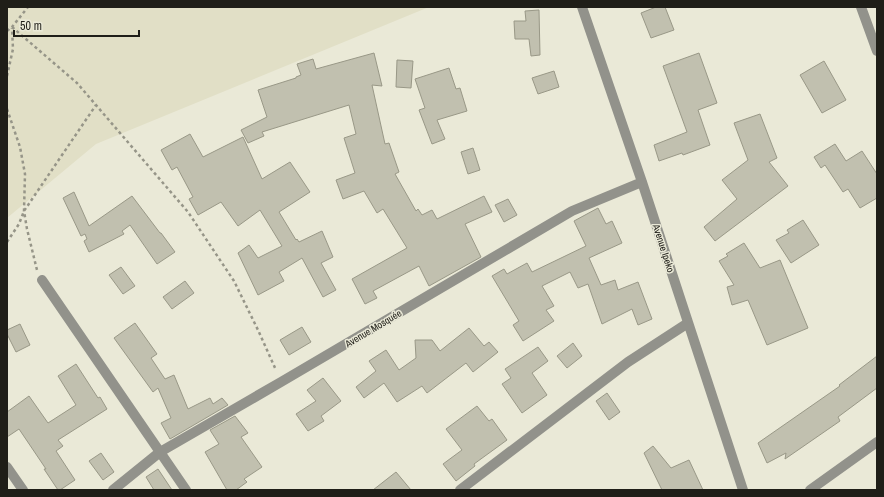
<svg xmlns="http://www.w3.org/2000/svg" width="884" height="497" font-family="'Archivo Narrow',sans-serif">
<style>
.built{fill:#e1dfc6}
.building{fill:#c1c0af;stroke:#999887}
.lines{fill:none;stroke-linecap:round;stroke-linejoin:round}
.path{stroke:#969588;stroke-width:2.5;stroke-dasharray:3 3;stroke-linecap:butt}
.minor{stroke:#92928b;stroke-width:10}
.labels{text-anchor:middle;stroke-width:3;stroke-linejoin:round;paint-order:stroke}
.street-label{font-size:10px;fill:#1f1e18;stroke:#eae9d7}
</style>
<rect width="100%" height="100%" fill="#eae9d7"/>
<path class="built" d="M7,7h422l-333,137 -89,74z"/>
<path class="building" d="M656,7h9l9,23 -23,8 -10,-25z
M539,10l1,45 -9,1 -2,-17h-14l-1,-18h12l-1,-10z
M374,53l8,33 -10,-1 13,59 4,-1 10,29 -4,2 21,37 2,-2 4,6 10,-5 5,9 47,-23 8,16 -27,12 16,33 -52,29 -10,-20 -46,25 4,7 -12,6 -13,-25 55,-31 -24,-39 -6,4 -13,-22 -21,8 -7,-19 19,-7 -11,-35 12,-4 -7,-29 -87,27 2,4 -16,7 -7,-13 26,-13 -9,-27 38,-12v-1l5,-2 -4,-11 16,-5 3,10z
M699,53l18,50 -19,7 12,35 -27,10 -1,-2 -23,8 -5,-16 33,-13 -24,-66z
M397,60l16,1 -2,27 -15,-1z
M824,61l22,39 -24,13 -22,-38z
M449,68l7,21 4,-1 7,23 -30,9 8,19 -13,5 -13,-34 6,-2 -10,-29z
M554,71l5,16 -21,7 -6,-16z
M760,114l17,44 -8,4 19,24 -73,55 -11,-14 33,-28 -15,-19 26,-20 -14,-37z
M190,134l13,23 40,-20 19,42 28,-17 20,30 -31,20 17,28 1,-1 2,3 23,-11 11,26 -12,6 15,27 -13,7 -21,-39 -23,14 5,9 -26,14 -20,-42 11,-8 9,13 24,-12 -22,-36 -22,16 -17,-24 -23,13 -9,-16 4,-2 -16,-30 -5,3 -11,-20z
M835,144l11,17 16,-10 15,23v24l-17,10 -12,-19 -5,3 -18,-27 -4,3 -7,-11z
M473,148l7,22 -12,4 -7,-22z
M74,192l15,34 43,-30 28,37h1l14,19 -18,12 -27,-39 -8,6 2,3 -35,18 -5,-11 3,-2 -2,-5 -4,2 -18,-38z
M508,199l9,16 -13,7 -9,-17z
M598,208l8,16 6,-3 10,22 -33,15 12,27 14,-5 3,10 20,-8 14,37 -14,6 -6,-16 -30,15 -14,-40 -10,4 -8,-16 -28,14 12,20 -8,4 8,11 -31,20 -10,-16 6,-4 -27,-45 12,-7 3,5 20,-11 5,9 54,-26 -12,-25z
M803,220l16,25 -28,18 -15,-23 13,-7 -2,-3z
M744,243l16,25 20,-8 28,68 -41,17 -19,-45 -16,5 -5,-18 7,-2 -15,-24 9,-5 -2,-2z
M121,267l14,19 -12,8 -14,-19z
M185,281l9,12 -22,16 -9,-12z
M135,323l22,31 -6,4 14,21 9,-4 14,34 22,-11 3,6 9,-6 6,7 -58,34 -9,-16 10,-5 -13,-30 -5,4 -39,-54z
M20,324l10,21 -14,7 -9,-18v-4z
M302,327l9,15 -22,13 -9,-15z
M469,328l15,18 5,-4 9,10 -25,20 -7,-9 -39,30 -5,-7 -25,16 -13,-19 -20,15 -8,-11 20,-16 -7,-10 17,-11 13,20 17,-12 -1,-18h17l8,11z
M573,343l9,13 -15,12 -10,-12z
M538,347l10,14 -16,12 15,22 -25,18 -20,-29 9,-6 -6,-9z
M877,356v32l-39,29 2,4 -55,38 1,-6 -19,10 -9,-20 82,-57 -1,-1z
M76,364l22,34 2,-1 7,12 -49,31 5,6 -7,5 19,29 -15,10h-2l-14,-21h2l-27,-40 -12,8v-25l22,-16 19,27 28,-18 -18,-29z
M323,378l18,23 -20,15 3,5 -16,10 -12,-17 20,-13 -9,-11z
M607,393l13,19 -11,8 -13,-19z
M477,406l12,15 3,-2 15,21 -33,24 1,2 -19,15 -13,-17 19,-14 -16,-21z
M235,416l13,17 -7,4 21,30 -18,12 3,3 -11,8h-9l-22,-38 14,-8 -9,-14z
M653,446l18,22 18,-8 14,30h-41l-18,-37z
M101,453l13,19 -11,8 -14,-19z
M158,469l14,21h-18l-8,-13z
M396,472l15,18h-38z"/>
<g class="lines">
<path class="path" d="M12,27l65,56 111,129 46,69 24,49 18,40
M7,31l5,-4 16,-20
M7,76l6,-27 -1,-21
M7,109l13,38 5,27 -1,37 3,18 10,41
M7,242l12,-18 5,-13 72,-106"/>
<path class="minor" d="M582,7l60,175 101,308
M861,7l16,44
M42,280l144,210
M7,467l16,23
M113,490l47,-38 121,-70 291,-171 70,-29
M460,490l168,-128 60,-39
M810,490l67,-48"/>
</g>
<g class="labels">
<g class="street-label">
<text transform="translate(664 248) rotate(72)" y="4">Avenue Ipeko</text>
<text transform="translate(373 328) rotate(-31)" y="4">Avenue Mosquée</text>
</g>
</g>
<rect width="884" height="497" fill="none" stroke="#1f1e18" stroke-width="16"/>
<path d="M14 30v6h125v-6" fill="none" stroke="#1f1e18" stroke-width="2"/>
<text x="20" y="30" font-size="12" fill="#1f1e18" stroke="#eae9d7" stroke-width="3" paint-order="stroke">50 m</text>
</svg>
